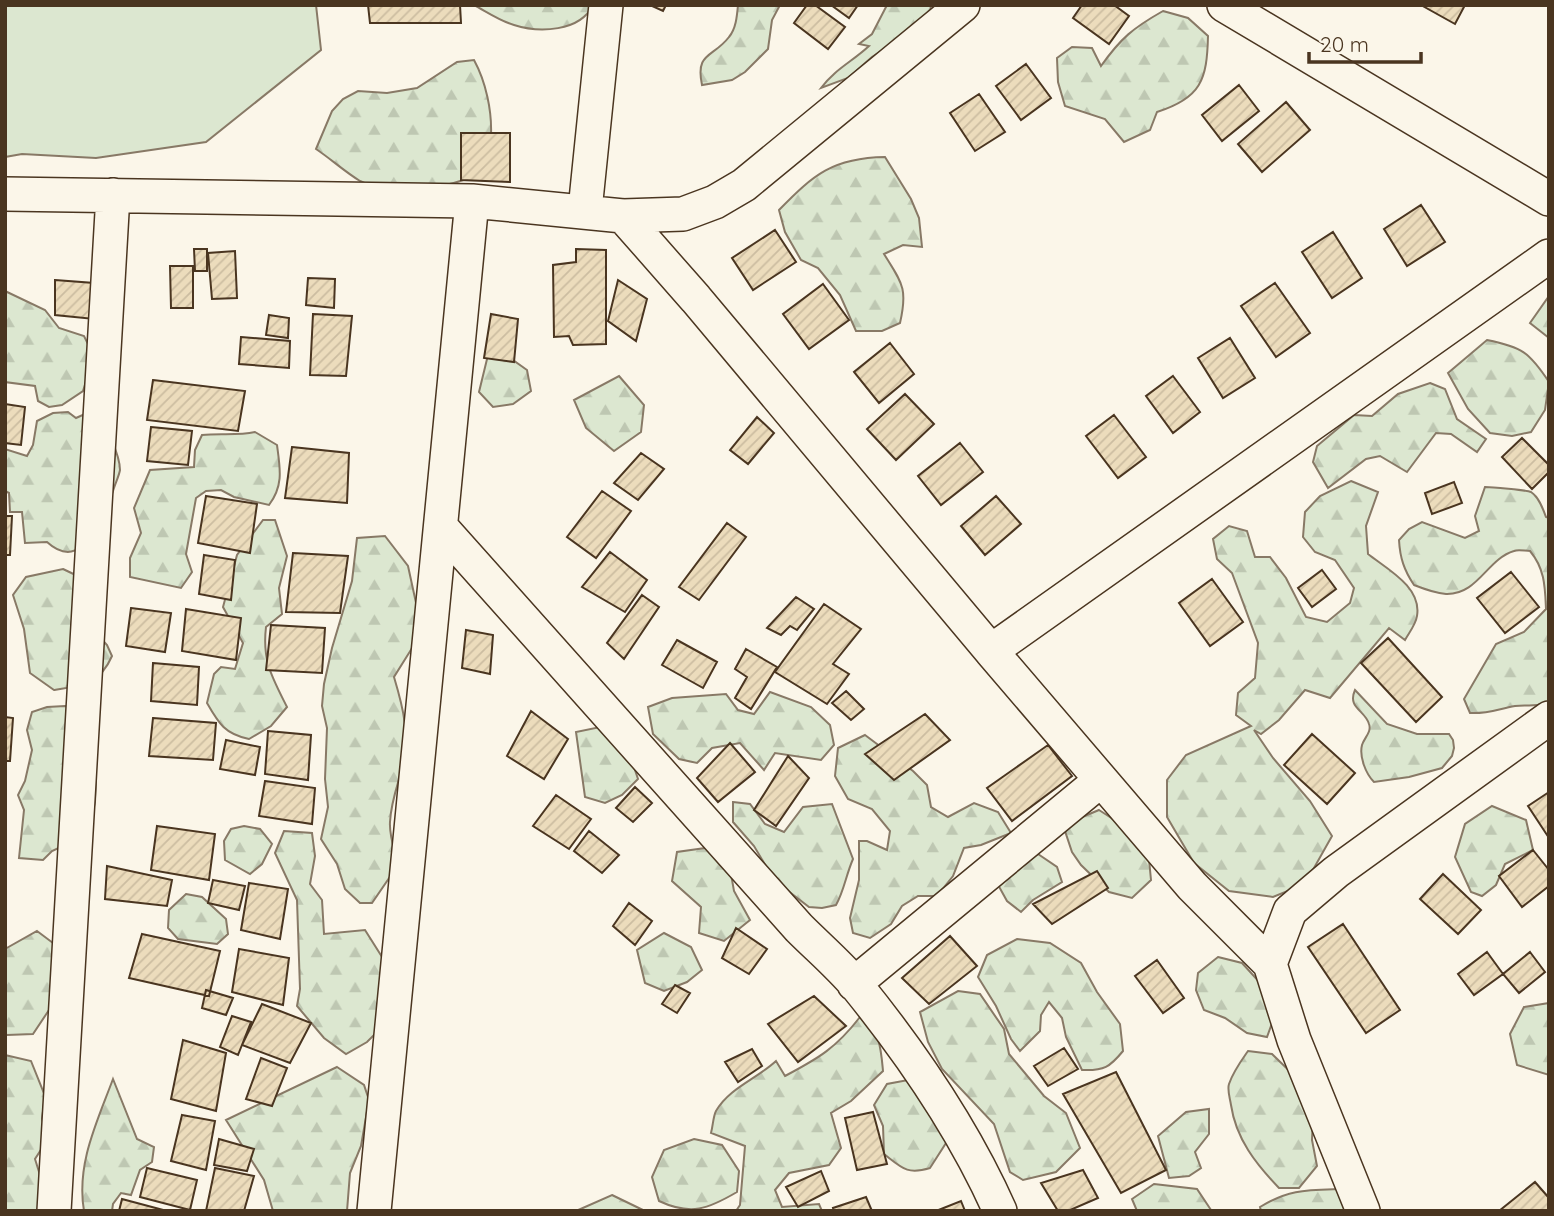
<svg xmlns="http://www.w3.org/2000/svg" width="1554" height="1216" font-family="Quicksand,sans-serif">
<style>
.grass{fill:#dce7d0;stroke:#887966;stroke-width:2}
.forest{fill:url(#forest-firs);stroke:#887966;stroke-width:2}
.building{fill:url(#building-hatch);stroke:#4a3520;stroke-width:2}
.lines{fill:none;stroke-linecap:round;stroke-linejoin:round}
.minor-casing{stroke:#4a3520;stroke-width:36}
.minor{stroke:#fbf6e9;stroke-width:33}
</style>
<defs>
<pattern id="forest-firs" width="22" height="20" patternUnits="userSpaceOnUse" patternTransform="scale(1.75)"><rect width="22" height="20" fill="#dce7d0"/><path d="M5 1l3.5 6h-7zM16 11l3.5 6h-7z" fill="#bec7b2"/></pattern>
<pattern id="building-hatch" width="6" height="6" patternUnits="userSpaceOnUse" patternTransform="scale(1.75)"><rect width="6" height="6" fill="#ecdcbc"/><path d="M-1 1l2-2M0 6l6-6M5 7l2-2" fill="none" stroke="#ccbda1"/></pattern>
</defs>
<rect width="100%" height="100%" fill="#fbf6e9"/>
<path class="grass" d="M5,5h311l5,45 -115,92 -110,16 -74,-4 -17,3z"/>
<path class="forest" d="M474,5h119c-13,27 -54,28 -79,20 -14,-4 -27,-13 -40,-20z
M738,5h42l-8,15 -4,29 -23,23 -13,8 -30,5c-7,-33 11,-27 27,-48 7,-8 8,-21 9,-32z
M887,5h44l-2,21 -31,14 -26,17 -24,21 -27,10c13,-18 32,-27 48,-42l-10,-2 13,-10z
M1163,11l25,7 20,18c-1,44 -7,62 -51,76l-7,18 -26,12 -19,-23 -40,-13 -7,-24 -1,-24 15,-11 20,1 9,18c20,-28 32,-38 62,-55z
M474,60c12,22 18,51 17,75 -1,12 -7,26 -10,38 -32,15 -88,26 -121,8 -15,-9 -29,-22 -44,-32l16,-38 11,-12 15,-8 29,2 30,-5 40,-26z
M885,157l26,42 8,19 3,29 -19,-2 -19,9c18,29 24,34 16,69l-18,8h-26l-16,-36 -22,-27 -17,-8 -16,-28 -6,-22c35,-36 54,-52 106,-53z
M5,291l40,19 14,18 25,8 10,20 -11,35 -21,14 -13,2 -11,-6 -3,-15 -30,-4z
M1549,296v42l-19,-15z
M1487,340c35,7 42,12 62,42l-4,28 -14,22 -19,4 -22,-3 -22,-24 -20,-36z
M488,355h18l21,15 4,21 -18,13 -20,3 -14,-15z
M619,376l25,29 -3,27 -27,19 -28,-23 -12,-28z
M1430,383l15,6 12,30 29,20 -9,13 -26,-18 -15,-1 -29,39 -27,-16 -14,3 -38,29 -15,-26 4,-16 37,-31 18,1 26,-22z
M96,409c8,13 24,45 24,61 -1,6 -5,14 -7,21 -9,26 -30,84 -66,51l-22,1 -3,-31h-12l-1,-19 -4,-2v-42l22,7 6,-11 4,-24 16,-8 15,-1 8,6z
M255,432l22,13c3,23 7,40 -8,60l-35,-8 -13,-7 -15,1 -10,7 -10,56 6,18 -11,16 -51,-11v-19l11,-25 -7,-25 16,-38 44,-3 1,-17 7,-15c18,-2 35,1 53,-3z
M1351,481l27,11 -12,34 2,28c19,15 54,33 49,62 -1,8 -8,17 -12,24l-16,-12 -59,70 -25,-8 -26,30 -18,14 -7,-4 19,28 37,43 22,35 -27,48 -32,13 -44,-6 -35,-28 -27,-46v-37l19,-25 65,-29 -15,-11 2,-22 17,-15 3,-35 -26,-70 -15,-14 -4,-20 16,-13 18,5 8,26h15l16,21 20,39 21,5 23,-19 4,-15 -19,-28 -20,-8 -12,-15 2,-25 15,-16z
M1485,487c6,0 41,3 46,5 8,5 12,17 15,25l3,1v184c-17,6 -20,2 -34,4 -17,3 -27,8 -45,7l-6,-14 32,-55 28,-12 22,-23c-1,-22 -1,-40 -16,-58 -5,0 -12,-2 -16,0 -27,8 -36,44 -68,43 -11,-1 -22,-5 -32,-9 -10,-15 -14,-27 -15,-45l10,-11 13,-7 43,16 14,-7 -4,-15z
M263,520h12l12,36 -8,32 3,26 -16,13c-4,34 6,50 21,80l-16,19 -22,13c-24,-5 -30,-15 -42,-36l7,-29 7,-7 14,2 8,-26 -20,-36 14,-52z
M385,536l23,30 10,46 -4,33 -20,32c9,30 17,61 8,92 -5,18 -11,33 -12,53 -1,14 5,29 8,43l-26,38h-12l-15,-14 -8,-25 -16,-25 7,-32 -3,-28 2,-51 -5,-22 2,-22 8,-36 20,-67 5,-43z
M63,569l21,10v40l23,26 5,11c-12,28 -30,30 -58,34l-24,-17 -6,-44 -11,-34 13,-18z
M1355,690l32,34 30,10h32l4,6 1,8 -2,8 -10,12 -33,9 -35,5c-8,-8 -15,-25 -12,-37 2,-7 10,-13 7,-21 -4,-14 -22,-16 -14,-34z
M770,692l41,15 19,18 4,20 -13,15 -46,-7 -11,17 -24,-27 -28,5 -15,15 -18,-4 -26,-25 -5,-27 24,-9 54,-4 12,16 16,4z
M65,706l15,4 6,52 10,17 -1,23 -12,55 -18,-12 -13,6 -9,9 -24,-2 5,-48 -6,-15 7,-14 7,-31 -5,-20 5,-18 15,-5z
M605,726l27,35 6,18 -16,16 -17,8 -20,-6 -9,-65z
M865,735l48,36 14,14 4,22 17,10 26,-14 24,9 13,21 -30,12 -17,3 -11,28 -16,20h-19l-16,10 -11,18 -21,14 -17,-5 -3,-15 9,-38v-39h8l20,9 3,-19 -18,-22 -24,-10 -13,-23 3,-28z
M733,802l17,2 15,20 19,8 19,-25 29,-3 21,55c-7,16 -9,32 -17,46l-14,3 -13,-1 -26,-20 -13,-14 -16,-27 -21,-24z
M1492,806l34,14 7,30 -28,14 -9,21 -14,11 -11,-4 -16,-35 10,-33z
M1099,810l31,20 18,19 3,31 -19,18 -23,-6 -28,-27 -9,-13 -9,-27z
M244,826l16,3 12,15 -10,20 -12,10 -25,-14 -1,-19 7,-12z
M284,831l28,2 3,23 -5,28 12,16 2,34 41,-4 24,38 -8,60 -14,14 -21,12 -22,-16 -27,-32 3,-17 -3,-89 -22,-47z
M712,847l17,16 5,28 16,29 -26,21 -25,-8 2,-26 -29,-26 5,-29z
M1038,854l19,13 5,15 -29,18 -12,12 -14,-11 -10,-18 23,-22z
M186,894l16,3 24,22 2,15 -11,10 -39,-5 -10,-11 1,-18z
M37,931l16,12 3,24 -7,43 -16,24 -26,1 -2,-1v-85z
M664,933l27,14 11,23 -15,12 -23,9 -19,-8 -8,-33z
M1017,939l33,4 31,20 16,29 23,32 3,27c-13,16 -19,20 -41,19l-16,-33 -4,-19 -13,-16 -8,13 -1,16 -20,20 -9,-12 -15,-33 -18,-29 9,-22z
M1218,957l24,6 21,23 13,26 -9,25 -20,-4 -22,-15 -21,-8 -8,-20 2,-17z
M958,991l22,3 24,35 5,25 35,42 22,17 14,35 -24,24 -33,8 -13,-8 -16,-48 -52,-55 -14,-27 -8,-30z
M1549,1003v72l-32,-10 -7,-31 14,-27z
M860,1017c20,12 21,32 23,54l-32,30 -20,12 10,35 -12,17 -40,8 -14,17 7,17 37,-3 3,7h-86l4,-6 5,-59 -34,-13c2,-7 2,-16 5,-22 13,-23 42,-33 60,-50l9,15c34,-18 51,-28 75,-59z
M1248,1051l24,3 33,32 8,31 -1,23 5,26 -18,22h-20c-23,-24 -43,-49 -48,-83 -1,-7 -4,-15 -2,-21 4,-12 12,-23 19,-33z
M5,1055l26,6 14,35 -3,23 6,20 -13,20 9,29v23h-39z
M337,1067l27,18 5,15 -8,46 -11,27 -3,38h-74l-9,-31 -38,-60z
M113,1079l24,60 17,8 -2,15 -12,8 -9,25 -10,-2 -8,11 -1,7h-28c-8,-47 13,-89 29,-132z
M908,1080l31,35 7,28 -16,25c-23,7 -28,0 -46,-14l-1,-28 -9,-21 13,-21z
M1209,1109v25l-14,18 6,16 -12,8 -20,2 -11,-42 28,-24z
M694,1139l28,6 17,26 -2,21c-29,17 -46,24 -78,9l-7,-24 12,-27z
M1154,1184l43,5 14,21 -74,1 -5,-12z
M1341,1189l10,22h-90l-1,-4c29,-18 47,-17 81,-18z
M612,1195l33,16h-69z"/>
<path class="building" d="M368,5h92l1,18h-91z
M650,5h16l-3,6z
M807,5h8l30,22 -17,22 -34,-26z
M831,5h27l-9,13z
M1082,5h32l15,11 -20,28 -36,-26z
M1421,5h44l-10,19z
M1026,64l25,34 -30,22 -25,-34z
M1239,85l20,26 -37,30 -20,-26z
M979,94l26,38 -30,19 -25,-38z
M1286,102l24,28 -48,42 -24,-28z
M461,133h49v49l-49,-2z
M1421,205l24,37 -38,24 -23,-37z
M775,230l21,32 -43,28 -21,-32z
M1333,232l29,46 -30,20 -30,-46z
M194,249h13v22h-12z
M576,249l30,1v94l-33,1 -4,-9 -15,1 -1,-72 23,-3z
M235,251l2,47 -25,1 -4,-46z
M170,266h23v42h-22z
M308,278l27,1 -1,29 -28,-3z
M55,280l39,3v36l-39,-4z
M618,280l29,19 -11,42 -28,-20z
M1275,283l35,50 -34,24 -35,-51z
M823,284l26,36 -40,29 -26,-35z
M313,314l39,2 -6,60 -36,-1z
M491,314l27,5 -4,43 -30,-4z
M269,315l20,3 -1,20 -22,-3z
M241,337l49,4 -1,27 -50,-4z
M1230,338l25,40 -32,20 -25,-40z
M890,343l24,31 -35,29 -25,-31z
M1173,376l27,36 -27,21 -27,-37z
M153,380l92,11 -7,40 -91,-11z
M905,394l29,30 -38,36 -29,-31z
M5,404l20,3 -4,38 -16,-2z
M1114,415l32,42 -28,21 -32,-42z
M757,417l17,16 -26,31 -18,-14z
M151,427l41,4 -4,34 -41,-4z
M1522,438l27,27v7l-17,17 -30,-32z
M960,443l23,29 -42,33 -23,-29z
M292,447l57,6 -2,50 -62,-5z
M641,453l23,16 -26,31 -24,-17z
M1454,482l8,21 -30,11 -7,-21z
M602,491l29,20 -35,47 -29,-21z
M206,496l51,8 -7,49 -52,-10z
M996,496l25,28 -36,31 -24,-29z
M5,516h7l-2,39h-5z
M727,523l19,14 -47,63 -20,-13z
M610,552l37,28 -22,32 -43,-25z
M293,553l55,3 -8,57 -54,-1z
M204,555l31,5 -4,40 -32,-6z
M1322,570l14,19 -24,18 -14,-19z
M1511,572l28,35 -34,26 -28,-35z
M1212,579l31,43 -33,24 -31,-43z
M642,595l17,12 -35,52 -17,-16z
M796,597l18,12 -17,21 -7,-4 -9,9 -14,-7z
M824,604l37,25 -28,35 16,10 -22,30 -52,-32z
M131,608l40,5 -6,39 -39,-6z
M186,609l55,9 -5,42 -54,-9z
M271,625l54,3 -3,45 -56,-3z
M466,630l27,5 -3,39 -28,-6z
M1388,638l54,59 -26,25 -55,-59z
M677,640l40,22 -14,26 -41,-23z
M746,649l31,18 -26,42 -16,-11 12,-21 -12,-8z
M153,663l46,4 -2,38 -46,-4z
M846,691l18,18 -13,11 -19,-17z
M531,711l37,28 -24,40 -37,-23z
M925,714l25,26 -56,40 -29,-26z
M5,717l8,1 -3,43h-5z
M153,718l63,5 -3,37 -64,-4z
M268,731l43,4 -3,45 -43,-6z
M1312,734l43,39 -28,31 -43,-39z
M226,740l34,7 -5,28 -35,-6z
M730,743l25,29 -37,30 -21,-24z
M1048,745l24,31 -60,45 -25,-33z
M788,756l21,22 -33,48 -22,-16z
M265,781l50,7 -3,36 -53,-8z
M635,787l17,16 -19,19 -17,-14z
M1549,792v46l-21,-32z
M556,795l35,24 -22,30 -36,-23z
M157,826l58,8 -6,46 -58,-10z
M589,831l30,24 -17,18 -28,-22z
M1533,850l16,20v16l-27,21 -23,-31z
M107,866l65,14 -5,26 -62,-7z
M1097,871l11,17 -56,36 -19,-20z
M1443,874l38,36 -23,24 -38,-35z
M213,880l32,6 -6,24 -31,-7z
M249,883l39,6 -8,50 -39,-9z
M629,903l23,18 -17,24 -22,-19z
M1343,924l57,86 -34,23 -58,-86z
M736,928l31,21 -18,25 -27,-16z
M142,934l78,17 -11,45 -80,-18z
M950,936l27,30 -48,38 -27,-26z
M239,949l50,9 -6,47 -51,-13z
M1487,952l16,22 -29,21 -16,-21z
M1530,952l15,20 -26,21 -16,-19z
M1157,960l27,38 -21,15 -28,-37z
M675,985l15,8 -13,20 -15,-9z
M206,990l27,8 -7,17 -24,-7z
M814,996l32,30 -48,36 -30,-38z
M262,1004l49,19 -21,40 -48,-18z
M232,1016l19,6 -13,33 -18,-8z
M183,1040l43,13 -10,58 -45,-12z
M1064,1048l14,21 -30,17 -14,-20z
M752,1049l10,17 -24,16 -13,-20z
M261,1058l26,10 -15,38 -26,-7z
M1116,1072l50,98 -45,23 -58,-99z
M873,1112l14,52 -30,6 -12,-52z
M182,1115l33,6 -9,49 -35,-9z
M219,1139l35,10 -7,22 -33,-6z
M147,1168l50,12 -7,30 -50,-13z
M215,1168l39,8 -10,35h-38z
M1083,1170l15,28 -30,13h-10l-17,-28z
M821,1171l8,20 -31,16 -12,-20z
M1535,1182l14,16v13h-50z
M866,1197l6,14h-38l-1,-3z
M122,1199l45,12h-48z
M961,1201l4,10h-29z"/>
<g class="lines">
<g class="minor-casing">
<path id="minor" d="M1224,5l325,194
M5,194l467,7 151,15 60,-2 32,-12 29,-17 219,-180
M585,210l21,-205
M623,216l73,83 295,352 558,-395
M441,527l358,401c19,19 40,37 57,57 56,69 108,145 144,226
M991,651l201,235 78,78
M854,984l247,-204
M54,1211l59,-1016
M374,1211l98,-1010
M1363,1211l-69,-171 -24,-76 20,-53 46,-39 213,-154"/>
</g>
<use href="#minor" class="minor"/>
</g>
<rect width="1554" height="1216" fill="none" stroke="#4a3520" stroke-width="14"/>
<path d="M1309 52v10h112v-10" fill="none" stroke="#4a3520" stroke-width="3.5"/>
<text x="1320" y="52" font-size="21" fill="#4a3520" stroke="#fbf6e9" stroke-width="5" paint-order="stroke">20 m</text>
</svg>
